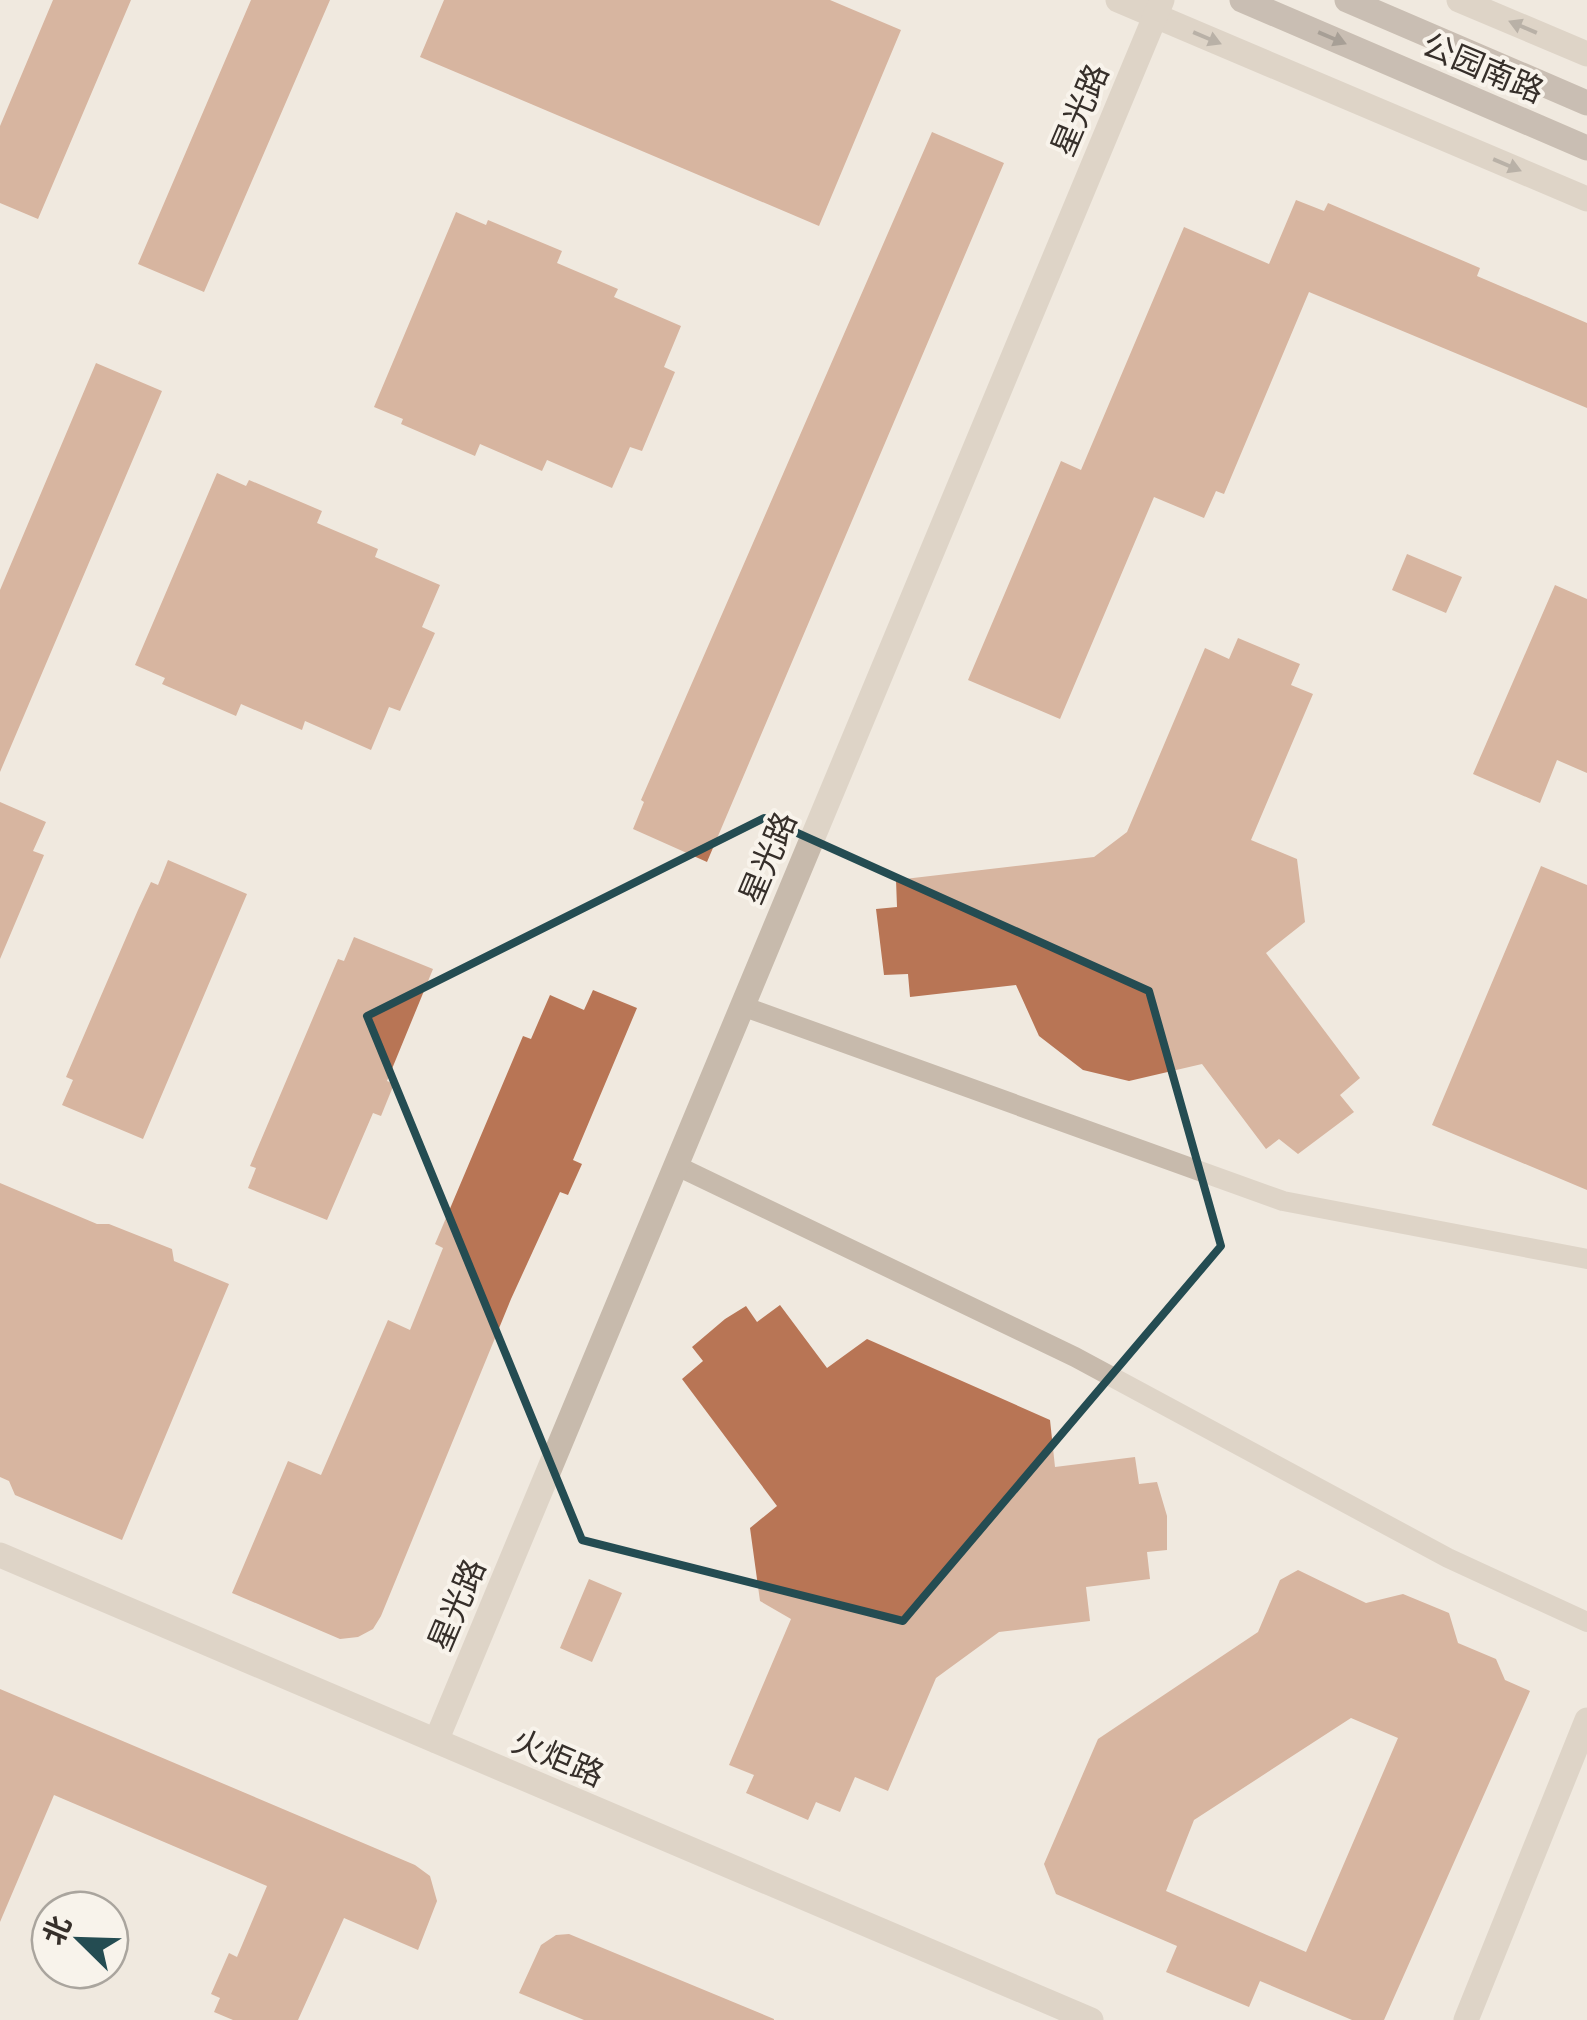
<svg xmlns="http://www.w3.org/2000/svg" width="1587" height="2020" font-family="'Exo 2','Noto Sans SC',sans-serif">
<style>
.building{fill:#b87555;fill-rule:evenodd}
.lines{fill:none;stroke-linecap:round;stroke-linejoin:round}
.service{stroke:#c7baac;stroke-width:20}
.minor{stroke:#c7baac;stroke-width:25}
.tertiary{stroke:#c7baac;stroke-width:25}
.secondary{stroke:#9a8a7e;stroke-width:25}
.oneway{fill:#776e64}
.oneway2{fill:#4f463f}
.marked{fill:none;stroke:#244c52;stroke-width:8;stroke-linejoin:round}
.labels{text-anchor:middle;stroke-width:8;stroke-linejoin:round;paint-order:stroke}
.street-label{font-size:32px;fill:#362f2a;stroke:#f8f3eb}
</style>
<rect width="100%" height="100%" fill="#f0e9df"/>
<path class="building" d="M53,0h78l-93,219 -38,-16v-77z
M251,0h79l-126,292 -66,-28z
M444,0h386l71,30 -82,196 -399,-169z
M932,132l72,31 -297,699 -74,-33 11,-27 -3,-2z
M1296,200l28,11 4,-8 152,65 -3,8 110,47v85l-278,-116 -85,202 -8,-3 -12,27 -50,-21 -94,222 -92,-39 93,-219 20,9 103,-243 85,37z
M456,212l30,13 2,-5 74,31 -5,12 61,26 -4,8 67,29 -17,41 11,5 -33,79 -12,-4 -18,41 -65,-28 -5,11 -62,-27 -5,12 -74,-32 2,-5 -29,-12z
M96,363l66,28 -162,381v-182z
M217,473l29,13 3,-6 73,31 -5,12 61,26 -3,8 65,28 -18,42 13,6 -35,78 -11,-4 -18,43 -66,-29 -3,9 -61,-26 -5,12 -74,-32 3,-6 -30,-13z
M1407,554l55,23 -16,36 -54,-23z
M1555,585l32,14v174l-30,-13 -17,43 -67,-29z
M1238,638l62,26 -9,21 22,9 -62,146 46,19 8,63 -39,31 94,125 -20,17 14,17 -56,42 -19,-15 -13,10 -64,-85 -73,17 -46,-11 -44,-34 -23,-51 -106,12 -2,-23 -24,1 -8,-66 21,-2 -1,-27 198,-23 33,-25 78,-184 24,11z
M0,802l46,20 -13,29 11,4 -44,104z
M168,860l79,34 -104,245 -81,-34 11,-25 -7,-3 72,-167 13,-28 7,3z
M1541,866l46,19v305l-155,-65z
M354,937l79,32 -46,112 7,3 -13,32 -8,-3 -46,107 -79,-32 8,-20 -6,-2 88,-207 6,2z
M593,990l44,18 -64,152 9,4 -14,31 -8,-3 -49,107 -130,317 -8,13 -15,8 -18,2 -108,-46 56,-132 33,14 67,-155 22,10 33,-82 -8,-4 88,-208 8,3 19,-44 34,15z
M0,1183l97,41h12l63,25 2,12 55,23 -107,256 -107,-45 -6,-14 -9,-4z
M780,1305l47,63 40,-29 183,81 5,47 80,-10 4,27 18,-2 10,34v34l-20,2 3,27 -64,8 4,34 -91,11 -63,46 -48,113 -33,-14 -15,35 -24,-10 -8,18 -62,-27 8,-18 -25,-10 62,-146 -31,-18 -10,-73 27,-22 -95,-127 21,-18 -11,-14 33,-28 21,-13 11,16z
M1298,1570l68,33 37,-9 46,19 9,30 38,16 9,21 25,11 -146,329h-32l-92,-39 -11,26 -83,-35 11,-26 -121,-52 -12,-30 54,-125 160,-107 22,-52zM1351,1718l47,20 -92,214 -140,-61 28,-71z
M589,1579l33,14 -30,69 -32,-14z
M0,1689l415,176 15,11 7,25 -19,49 -74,-32 -46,102h-65l-19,-8 6,-14 -9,-4 18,-41 8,4 30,-71 -213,-91 -54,127z
M569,1934l205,85v1h-190l-65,-27 22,-48 15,-10z"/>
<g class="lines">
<path class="service" d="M742,1006l541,195 304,58
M675,1165l400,192 373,201 139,64"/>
<path class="minor" d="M1118,0l469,199
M1459,0l128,54
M1466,2020l121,-300"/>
<path class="tertiary" d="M0,1555l1091,465
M436,1741l726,-1741"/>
<path class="secondary" d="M1242,0l345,148
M1347,0l240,103"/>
</g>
<defs><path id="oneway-solid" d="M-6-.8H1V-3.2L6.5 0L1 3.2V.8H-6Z" transform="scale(2.5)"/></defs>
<g class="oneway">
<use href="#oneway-solid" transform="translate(1523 27) rotate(-157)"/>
<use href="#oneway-solid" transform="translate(1207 38) rotate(23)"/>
<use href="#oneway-solid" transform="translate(1507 165) rotate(23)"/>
</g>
<use class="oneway2" href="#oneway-solid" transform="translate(1332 38) rotate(23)"/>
<path d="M0 0H1587V2020H0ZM764,818l385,173 72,255 -318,375 -321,-81 -215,-524z" fill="#f0e9df" fill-opacity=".55" fill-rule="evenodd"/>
<path class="marked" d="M764,818l385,173 72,255 -318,375 -321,-81 -215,-524z"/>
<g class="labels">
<g class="street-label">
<text transform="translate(1483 68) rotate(23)" y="11">公园南路</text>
<text transform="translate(1080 110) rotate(-67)" y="11">星光路</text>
<text transform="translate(768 858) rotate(-67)" y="11">星光路</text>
<text transform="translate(457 1605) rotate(-67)" y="11">星光路</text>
<text transform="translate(558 1758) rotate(23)" y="11">火炬路</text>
</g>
</g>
<g transform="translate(80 1940) rotate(293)"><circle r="48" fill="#f8f3eb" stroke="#aaa59e" stroke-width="2.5"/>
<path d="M0-8L18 38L0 25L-18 38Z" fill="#244c52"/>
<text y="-15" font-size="28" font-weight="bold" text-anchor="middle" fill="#362f2a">北</text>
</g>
</svg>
